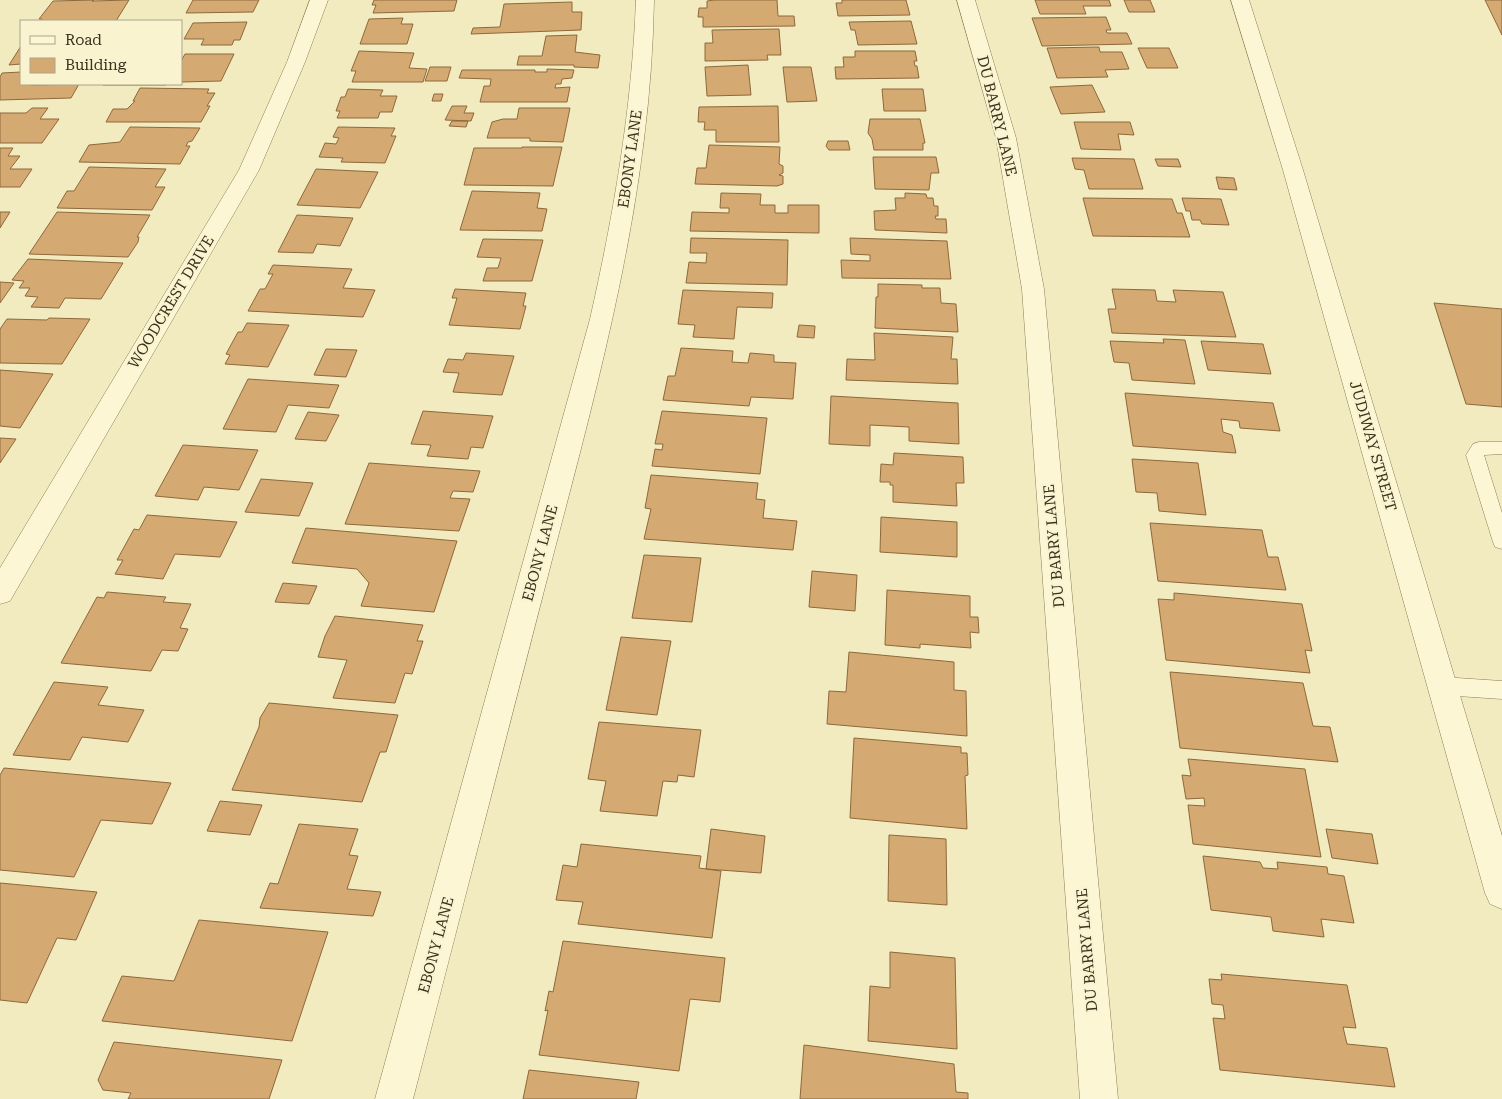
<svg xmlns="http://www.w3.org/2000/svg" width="1502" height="1099" font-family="'Roboto Serif',serif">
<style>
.building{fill:#d4aa72;stroke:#8e683a}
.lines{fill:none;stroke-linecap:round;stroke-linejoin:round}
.service-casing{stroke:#8d7c56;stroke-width:1}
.minor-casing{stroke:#8d7c56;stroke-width:1}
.service{fill:#fcf6d4;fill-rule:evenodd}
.minor{fill:#fcf6d4;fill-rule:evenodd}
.labels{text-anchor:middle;stroke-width:4;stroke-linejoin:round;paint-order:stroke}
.street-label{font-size:15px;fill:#3b301c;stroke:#f9f3d0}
</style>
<rect width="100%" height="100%" fill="#f2ebc0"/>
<path class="building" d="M94,0l-2,1 37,-1 -13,21h-75l1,-2h-3l14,-18z
M193,0h66l-6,12 -67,1z
M374,0h83l-3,11 -81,2 3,-8h-4z
M714,0h63l1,16h16l1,10 -92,1v-10h-5l1,-9h8v-7z
M842,0h64l4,15 -72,1 -2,-13h6z
M1035,0h74l2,6h-28l3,8h-46z
M1124,0h26l5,12h-26z
M1485,0h17v35z
M572,2v10h10l-1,18 -110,4 2,-6 27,-1 4,-23z
M1106,17l5,13h-5l1,3h20l5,11 -90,2 -10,-28z
M403,18l-2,6h12l-6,20h-47l9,-25z
M911,21l6,23 -59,1 -3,-15h-4l-2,-8z
M247,22l-7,18h-6l-2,5h-31l3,-6h-20l9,-16z
M779,29l2,26h-14l1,5 -63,1v-18h8l-1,-13z
M577,35l-2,17 25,3 -2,13 -24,-1v-2h-57l2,-9h23l4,-20z
M21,46v18l-12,1z
M1099,47l1,5h22l7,17 -24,1 3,7 -51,1 -10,-30z
M1138,48h31l9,20h-31z
M359,51l55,2 -5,15 18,1 -4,13h-71l4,-11h-5z
M855,51h60l2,10h-3l1,5h2l2,12 -83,1 -1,-12h9l-1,-10h12z
M185,54h49l-13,27 -40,1v-21z
M748,65l3,30 -44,1 -2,-29z
M430,67h21l-4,14h-22z
M783,67h28l6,34 -30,1z
M547,69l27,1 -2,8 -10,1 -1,5h-5l-1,4 15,-1 -3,15h-87l4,-16h6l1,-7 -32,-1 3,-8h73v2h12z
M21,72v12h11l-1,1 48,-1 -8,14 -71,2v-23l2,-4z
M104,84h63l-1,1h-63z
M1092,85l13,27 -44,2 -11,-27z
M140,88l69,1 -2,4h8l-8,13h3l-9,16h-95l7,-13h14l8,-8h-2z
M348,89l35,1 -3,6h17l-5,16h-12l-2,6h-41l3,-7h-4l5,-14h4z
M882,89h41l3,22h-42z
M434,94h9l-2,7h-9z
M452,106h15l-3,7h10l-3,8 -26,-1z
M778,106l1,36h-63v-12h-12l1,-8h-7l1,-15z
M32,108h16l-8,11h19l-17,24h-42v-30h26z
M519,108h51l-7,34 -33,-1v-3h-43l5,-16 11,-3h14z
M870,119h50l5,24h-2v7h-49l-2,-11 -4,-6z
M452,121h16l-2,6 -17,-1z
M1074,122h56l4,13 -16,-1 3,16 -40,-1z
M130,127l70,1 -8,13 -4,1 -2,4h4l-10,18 -101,-2 10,-17 31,-3z
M338,127l57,1 -4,8h5l-11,27 -44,-1 2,-4 -24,-1 6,-14 11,1 3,-6 -6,-1z
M828,141h20l2,9h-21l-3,-4z
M709,145l71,2 -1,17 4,2v7l-4,2 4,1v8l-6,2 -82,-2 2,-16h9z
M522,147h40l-9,39 -89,-1 10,-37h48z
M0,148h13l-5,8h12l-10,13h22l-12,18h-20z
M873,157h63l3,16h-8l-2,17 -54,-1z
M1072,158l62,1 9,30h-54l-5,-19 -9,-1z
M1155,159h23l3,8 -23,-1z
M89,167l77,2 -11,18h10l-13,23 -95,-2 10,-17h7z
M316,169l62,3 -18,36 -63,-3z
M1216,177l18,1 3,12 -18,-1z
M472,191l68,2 -3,15 10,1 -5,22 -82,-1z
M721,193l40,1 -1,11h15v8h13v-8h31v28l-129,-2 2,-19 37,1v-5h-9z
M905,193l21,1 1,4h6l1,8h4v10h-3l1,3h10l1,14 -72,-3 -1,-19 22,-1 -1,-12h10z
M1083,198l89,1 5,14h5l8,24 -97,-1z
M1182,198l39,1 8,26 -27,-1 -2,-4h-8l-2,-9h-4z
M0,212h10l-10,16z
M57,212l93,3 -13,22h2l-1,5 -10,15 -99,-3z
M297,215l56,3 -13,28 -23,-2 -4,9 -35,-1z
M691,238l97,2 -1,45 -101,-2 3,-21 17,1 1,-10h-17z
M850,238l97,3 4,38 -109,-1 -1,-18 29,1v-6l-19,-1z
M483,239l60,1 -11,41h-49l4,-13h11l3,-10 -24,-1z
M28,259l95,4 -22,36 -36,-1 -6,10 -28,-1 7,-10 -13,-1 5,-8h-11l5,-7 -12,-1z
M273,265l79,4 -9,19 32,2 -12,27 -115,-6 12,-22h5l8,-15h-5z
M0,282l14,1 -14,20z
M878,284l44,1v3h18l1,15 15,1 2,28 -83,-4 1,-31h2z
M455,289l71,4 -3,13h3l-6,23 -71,-4 8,-27h-5z
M1112,289l43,1 2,11 19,1 -3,-12 50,2 13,45 -124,-4 -4,-24h8z
M683,290l90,3 -1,15 -35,-1 -3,32 -41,-2 2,-12 -17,-1z
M1434,303l68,6v98l-36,-3z
M49,318l41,1 -28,45 -62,-1v-34l7,-10 40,1z
M247,323l42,2 -21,42 -43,-3 5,-9 -4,-1 12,-22h4z
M799,325l16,1 -1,12 -17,-1z
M874,333l79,4 -2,22h6l1,25 -112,-4 1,-21 28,1z
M1163,339l22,1 10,44 -63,-4 -3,-17 -15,-1 -4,-21 54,2z
M1201,341l62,3 8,30 -63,-4z
M681,348l52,3 -1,11 16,1 2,-10 24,2v7l22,1 -3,36 -42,-2 -2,9 -86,-6 5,-24h7z
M326,349l31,1 -11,27 -32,-2z
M466,353l48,3 -12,39 -49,-3 6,-19 -16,-1 5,-13 15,1z
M0,370l53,4 -33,54 -20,-2z
M248,379l91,6 -10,23 -41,-3 -12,27 -53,-3z
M1125,393l148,10 7,28 -40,-3 -1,-7 -18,-2 2,13 9,3 4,18 -103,-7z
M831,396l127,7 1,41 -50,-3v-14l-39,-2v21l-41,-2z
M423,411l70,5 -10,32 -12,-1 -3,12 -41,-3 4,-11 -20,-1z
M662,411l105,7 -7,56 -108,-8 3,-17 7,1 1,-6h-8z
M308,412l31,3 -13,26 -31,-2z
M0,438l16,1 -16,24z
M183,445l75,5 -19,40 -35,-3 -6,13 -43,-4z
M894,453l69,4 1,26h-8l1,23 -64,-4v-17h-3v-3h-10l1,-18 12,1z
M1132,459l66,4 8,52 -47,-4 -2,-18 -21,-1z
M369,463l111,8 -7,21 -20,-1 -3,7 20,1 -11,32 -114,-7z
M651,475l107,8 -2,16 9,1 -2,18 34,3 -4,29 -149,-11 7,-30 -6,-1z
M261,479l52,4 -14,33 -54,-4z
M147,515l90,7 -17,35 -45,-3 -12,25 -48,-5 8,-14h-6l17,-31 5,1z
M881,517l76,5v35l-77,-5z
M1150,523l112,7 6,27h10l8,33 -128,-9z
M306,528l151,13 -23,71 -73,-6 8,-23 -12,-14 -65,-6z
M644,555l57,3 -9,64 -60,-4z
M812,571l45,4 -2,36 -46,-4z
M283,583l34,3 -8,18 -34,-2z
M887,590l83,6v21h8l1,16 -9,-1 1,16 -51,-4v4l-35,-3z
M107,592l59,5 -3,5 28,2 -11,24 8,1 -10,22 -16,-1 -11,21 -90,-8 36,-66 7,1z
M1174,593l128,11 10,47 -7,-1 5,23 -144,-13 -8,-61 16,1z
M335,616l88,9 -6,16h6l-11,33 -7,-1 -10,30 -62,-5 14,-38 -29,-3 7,-21z
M621,637l50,4 -14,74 -51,-5z
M849,652l105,10v28l12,1 1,45 -140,-12 2,-33 17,1z
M1170,672l133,11 10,43 17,1 8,35 -158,-14z
M54,682l54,5 -10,18 46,5 -16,32 -46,-5 -12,23 -57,-5z
M269,703l129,12 -12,37h-6l-18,50 -130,-12 27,-63 1,-9z
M599,722l102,8 -7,47 -16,-2 -1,7 -14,-1 -6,35 -57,-5 6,-30 -18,-2z
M854,738l107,9v6h6l1,22 -3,1 2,53 -117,-11z
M1188,759l117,10 16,88 -128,-13 -5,-39 17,1 -1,-8 -18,1 -4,-24 9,1z
M4,768l167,15 -19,41 -51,-4 -27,57 -74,-7v-95z
M220,801l42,4 -12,30 -43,-4z
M299,824l59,5 -9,26 9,1 -11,33 34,3 -8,24 -113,-8 10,-25 8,1z
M711,829l54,7 -4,37 -55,-4z
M1326,829l46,5 6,30 -46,-6z
M889,835l57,4 1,66 -59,-4z
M581,844l120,12 -2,12 22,3 -9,67 -134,-14 5,-22 -27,-2 7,-35 14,2z
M1203,856l57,6 3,6 15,1 -1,-7 50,5 1,7 16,2 10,47 -33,-4 3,18 -51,-6 -2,-14 -60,-7z
M0,883l97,9 -21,48 -19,-2 -30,65 -27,-3z
M199,920l129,12 -36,109 -190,-20 20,-45 52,5z
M563,941l162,17 -5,44 -30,-3 -11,72 -140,-16 9,-45 -3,1 4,-20 4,1z
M890,952l65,6 2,91 -89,-8 2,-55 20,2z
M1221,974l126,11 9,43 -13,-1 4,17 40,4 8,39 -175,-17 -7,-52 12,1 -2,-14 -11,-1 -3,-25 13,1z
M114,1042l168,18 -13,39h-141l3,-6 -28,-3 -5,-10z
M804,1045l150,19 2,28 12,1v6h-168z
M529,1070l110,12 -3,17h-113z"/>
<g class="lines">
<g class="service-casing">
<path id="service" d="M1479,442h23v12l-18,1 18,58v36l-7,-2 -2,-5 -27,-87 7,-11z
M1442,677l60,4v18l-60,-4 -7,-3 -3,-6 3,-6z"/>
</g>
<g class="minor-casing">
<path id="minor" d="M310,0h18l-23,62 -46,108 -249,431 -10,3v-36l239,-398 48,-108z
M636,0h18c-3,191 -53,373 -101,556 -47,181 -93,362 -140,543h-38l215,-780c24,-106 42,-211 46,-319z
M957,0h18l41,138 28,151 74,810h-38l-58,-810 -26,-151z
M1231,0h18l54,170 199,666v73l-12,-5 -5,-11 -202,-723z"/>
</g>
<use href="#service" class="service"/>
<use href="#minor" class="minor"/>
</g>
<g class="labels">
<g class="street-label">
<text transform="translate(997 116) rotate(76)" y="5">DU BARRY LANE</text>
<text transform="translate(630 159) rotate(-82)" y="5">EBONY LANE</text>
<text transform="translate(171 302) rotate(-59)" y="5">WOODCREST DRIVE</text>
<text transform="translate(1373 446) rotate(74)" y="5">JUDIWAY STREET</text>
<text transform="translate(1054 546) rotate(-95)" y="5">DU BARRY LANE</text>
<text transform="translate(540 553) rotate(-75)" y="5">EBONY LANE</text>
<text transform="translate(436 945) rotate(-75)" y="5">EBONY LANE</text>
<text transform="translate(1087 950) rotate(-95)" y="5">DU BARRY LANE</text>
</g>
</g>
<rect x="20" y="20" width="162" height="65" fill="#f9f3d0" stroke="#ada588"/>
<rect x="30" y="36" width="25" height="8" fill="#fcf6d4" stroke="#ada588"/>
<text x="65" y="45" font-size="15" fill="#3b301c">Road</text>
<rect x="30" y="58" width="25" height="15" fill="#d4aa72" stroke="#ada588"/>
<text x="65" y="70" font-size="15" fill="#3b301c">Building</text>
</svg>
